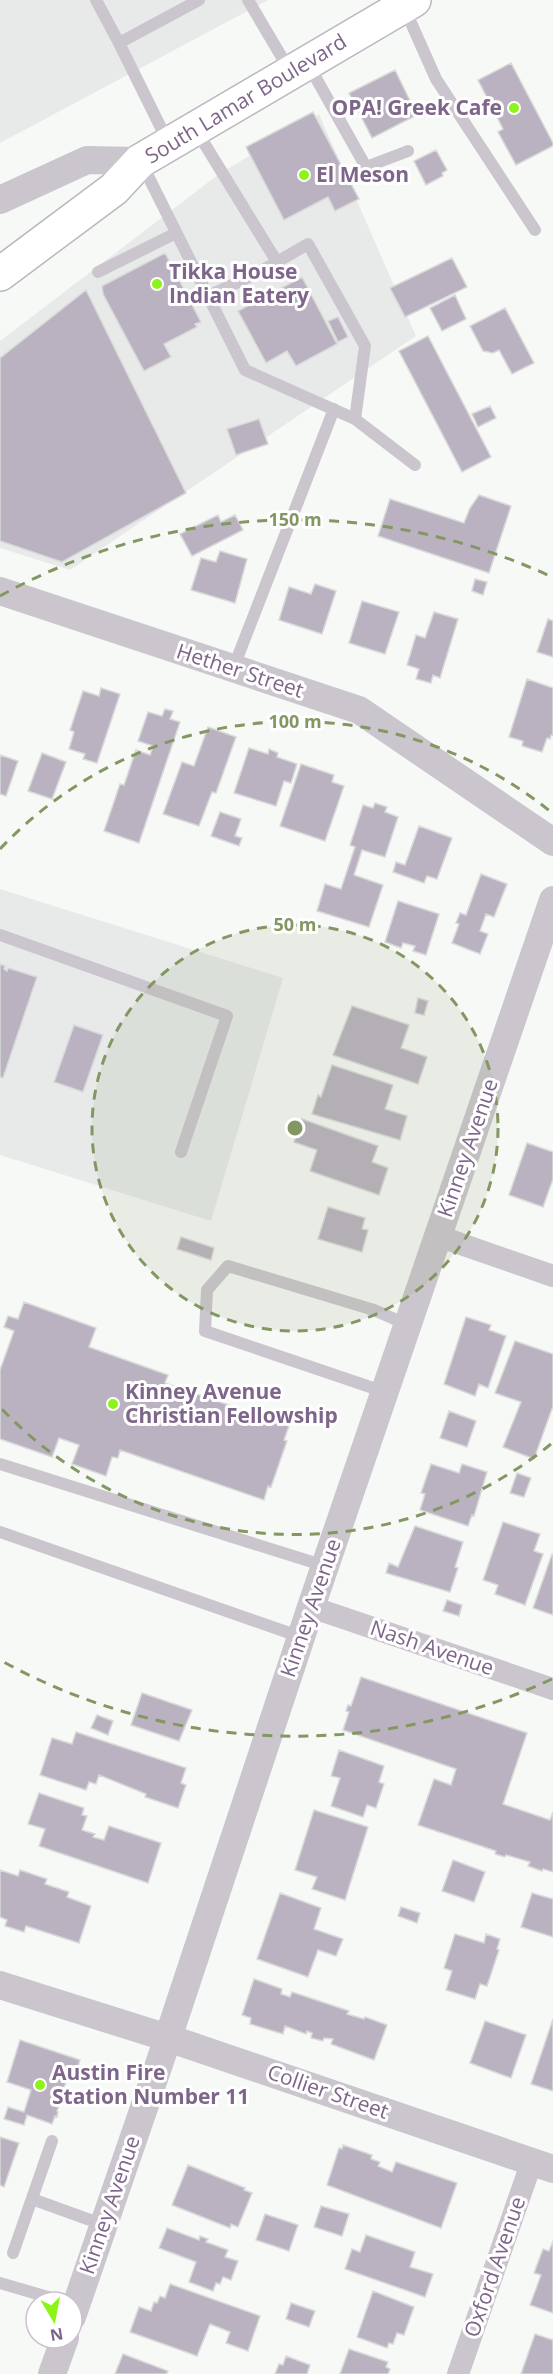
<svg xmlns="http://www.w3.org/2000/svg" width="553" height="2374" font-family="'Open Sans',sans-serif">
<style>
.built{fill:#e8eaea}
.building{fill:#bbb2c1;stroke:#d8dad9;stroke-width:1.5}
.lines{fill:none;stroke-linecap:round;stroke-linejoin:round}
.primary-casing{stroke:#bdb6c0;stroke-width:36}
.service{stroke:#cbc6ce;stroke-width:12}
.minor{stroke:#cbc6ce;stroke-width:22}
.tertiary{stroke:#cbc6ce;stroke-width:28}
.primary{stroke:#fff;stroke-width:33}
.ring{fill:none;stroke:#839763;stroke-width:3;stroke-dasharray:10 8}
.poi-dot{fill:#8df41a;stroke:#fff;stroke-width:2}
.labels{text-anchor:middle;stroke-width:6;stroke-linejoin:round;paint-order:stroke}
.street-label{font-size:21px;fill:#7e658a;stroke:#fff}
.poi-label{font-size:21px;font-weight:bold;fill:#7e658a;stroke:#fff;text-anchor:start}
.centre{fill:#839763;stroke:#fff;stroke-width:3}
.ring-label{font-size:18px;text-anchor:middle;font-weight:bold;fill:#839763;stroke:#fff;stroke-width:6;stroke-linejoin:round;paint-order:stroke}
</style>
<rect width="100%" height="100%" fill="#f6f9f6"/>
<path class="built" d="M0,0h268l-268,143z
M319,114l97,222 -346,234 -70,-22v-207l219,-167z
M0,889l283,89 -72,243 -211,-66z"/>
<path class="building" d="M511,63l42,80v3l-37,19 -18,-33 5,-3 -25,-49z
M395,70l22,45 -45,23 -23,-45z
M313,112l46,87 -24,12 -7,-14 -44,23 -38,-73z
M436,150l11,20 -5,3 1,3 -17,9 -12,-24z
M165,253l36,69 -6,2 2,3 -33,17 7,13 -27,14 -41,-77 -1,-8z
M452,258l15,29 -62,30 -15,-29z
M302,277l35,67 -41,22 -9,-15 -21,12 -28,-52z
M86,290l100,203 -124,69 -62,-21v-183z
M455,295l11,24 -24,12 -12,-23z
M505,308l29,55 -22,11 -13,-24 -6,3 -10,-2 -13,-25z
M338,317l10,20 -10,5 -10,-21z
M428,336l63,121 -29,15 -63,-121z
M490,406l6,12 -18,9 -6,-13z
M259,419l9,25 -32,11 -9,-26z
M479,495l32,11 -22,67 -111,-37 12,-37 74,24 6,-15z
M218,515l3,7 14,-7 8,15 -51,26 -12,-22z
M220,551l27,8 -12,44 -44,-13 10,-32 15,4z
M475,579l12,3 -4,13 -11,-4z
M315,584l21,7 -14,43 -43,-14 10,-33 22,7z
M362,601l37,11 -14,42 -36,-11z
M434,612l24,7 -18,59 -7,-3 -2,8 -15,-4 3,-10 -12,-4 9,-30 9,3z
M548,619l5,2v36l-16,-5z
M527,679l26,9v48l-2,-1 -1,4 -3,-1 -5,14 -20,-6 1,-5 -14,-4z
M101,688l19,6 -23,69 -14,-4 2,-5 -16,-5 5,-17 -4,-2 13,-39 16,5z
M165,709l8,2 -3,8 10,3 -41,121 -35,-12 16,-47 4,1 12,-35 14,5 3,-9 -15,-5 10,-29 14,4z
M208,727l28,10 -20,56 -4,-1 -13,34 -36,-12 19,-52 12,4z
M249,748l19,6 1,-5 9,4 -1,4 20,7 -6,19 -7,-2 -8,25 -42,-13z
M42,753l24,9 -14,37 -24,-8z
M0,755l18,6 -12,35 -6,-2z
M301,764l33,11 -2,7 12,4 -19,55 -45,-15z
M375,803l12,4 -2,5 13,5 -13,40 -23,-7 -8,25 29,10 -14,42 -52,-16 8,-27 16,5 14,-42 -5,-2 13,-40 10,3z
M220,812l21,7 -6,17 7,2 -3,8 -28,-10z
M419,826l33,12 -15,41 -10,-3 -3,7 -31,-11 3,-10 9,3z
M481,874l26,10 -13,33 -8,-3 -6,17 8,3 -8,20 -28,-11 7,-19 -3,-1 4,-10 6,2z
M398,901l41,13 -13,41 -13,-4 2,-5 -12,-3 -2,5 -16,-6z
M0,964l5,2 -1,3 3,2 1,-3 29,9 -34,101 -3,-1z
M418,998l10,3 -4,14 -9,-2z
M352,1006l57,19 -8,23 26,9 -9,27 -85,-29z
M74,1025l29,10 -20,57 -29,-10z
M332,1065l61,20 -8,24 22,7 -7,24 -88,-26 6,-19 3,2z
M302,1119l76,27 -6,16 16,6 -9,27 -69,-24 7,-21 -23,-8z
M527,1143l26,9v27l-10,28 -34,-12z
M328,1207l37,11 -3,11 6,1 -6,22 -44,-13z
M181,1237l33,11 -3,12 -34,-11z
M24,1302l72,26 -7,19 79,28 -3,8 124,43 -5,14 3,1 -16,46 -3,-1 -4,14 -144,-50 -2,8 -6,-1 -6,19 -34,-12 7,-19 -20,-7 -7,19 -52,-18v-69l14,-39 -10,-4 4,-11 10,3z
M466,1317l25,8 -2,5 17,6 -18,52 -9,-4 -4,12 -31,-12z
M515,1341l38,13v52l-19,53 -31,-12 18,-45 -26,-9z
M449,1411l27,10 -9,26 -27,-9z
M431,1464l28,9 3,-9 25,8 -13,44 -2,-1 -4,11 -48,-16 5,-16 -4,-1z
M517,1473l14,5 -7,19 -14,-4z
M503,1522l37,12 -6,17 9,3 -18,51 -30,-11 3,-9 -15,-5z
M415,1526l48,16 -8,25 3,1 -8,24 -64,-19 3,-10 9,4z
M552,1554l1,1v60l-20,-7z
M447,1600l15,5 -3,11 -16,-5z
M361,1677l166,56 -24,71 47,16 3,-8v60l-10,-3 -1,2 -14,-5 2,-4 -24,-7 -1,2 -10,-3 1,-3 -78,-26 16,-46 17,6 5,-16 -113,-39 6,-18 -3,-1 2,-6 3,1z
M142,1693l50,17 -13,31 -48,-16z
M97,1715l16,6 -5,14 -17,-7z
M76,1732l110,36 -5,15 5,2 -8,23 -33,-11 1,-3 -47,-19 -3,9 -7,-2 -3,8 -46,-15 12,-37 20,6z
M339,1750l45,16 -5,16 5,2 -8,24 -9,-3 -4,12 -32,-11 9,-28 -9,-2z
M39,1793l45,15 -2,7 5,1 -5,14 13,4 -2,3 11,3 5,-14 52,17 -13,40 -109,-37 6,-17 -17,-5z
M314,1810l54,17 -23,73 -33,-11 5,-12 -22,-7z
M453,1860l32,12 -11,30 -32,-11z
M0,1870l18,6 2,-6 27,9 -2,5 24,8 -2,5 24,9 -12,37 -53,-17 -2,6 -19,-6 2,-6 -7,-3z
M280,1893l41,15 -7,21 29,10 -7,17 -18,-6 -10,27 -51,-18z
M532,1893l21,6v38l-32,-10z
M401,1907l19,6 -3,10 -19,-7z
M455,1934l29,9 2,-9 14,5 -3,10 2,1 -12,36 -7,-2 -5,15 -29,-9 6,-19 -8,-3z
M254,1979l28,10 -1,5 9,3 2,-5 57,19 -2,3 17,5 1,-2 22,8 -13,35 -43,-16 2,-5 -9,-1 -1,3 -12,-3 1,-5 -5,-2 -1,3 -21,-8 -2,8 -33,-10 1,-6 -9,-3z
M553,2019v72l-22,-7z
M485,2021l41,14 -15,43 -41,-15z
M20,2040l60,20 -7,22 -6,-1 -3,6 2,1 -9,23 1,1 -1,5 -2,-1 -3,8 -25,-9 -3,10 -20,-6 4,-12 16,5 7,-22 -24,-8z
M0,2137l19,6 -15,44 -4,-2z
M343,2145l29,10 -1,4 9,3 -2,4 14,6 4,-10 61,21 -16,45 -114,-43 12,-37 3,1z
M188,2165l57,23 -1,2 8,3 -14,34 -7,-3 -1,4 -58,-23z
M321,2206l28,8 -7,22 -28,-9z
M265,2214l33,11 -9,26 -33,-11z
M167,2228l32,12 1,-4 8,3 -2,3 22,8 -3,7 13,4 -7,19 -8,-3 -3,7 -4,-1 -3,8 -24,-9 7,-20 -37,-14z
M366,2235l49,17 -5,15 23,7 -8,23 -80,-28 7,-20 8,3z
M553,2241v72l-23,-8 11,-30 -7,-2 9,-24 6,2z
M170,2284l90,32 -12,35 -22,-8 4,-11 -20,-8 -13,32 -67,-24 9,-25 12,4 3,-9 3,1 3,-7 5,2z
M373,2291l41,16 -10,28 -7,-2 -4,11 -4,-1 -2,5 -30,-11z
M291,2303l24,8 -6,16 -23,-8z
M535,2334l18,6v34h-32z
M349,2349l39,13 -2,5 4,2 -2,5h-48z
M123,2354l45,17 -2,3h-51z
M286,2356l24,9 -3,9h-32l4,-10 4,1z"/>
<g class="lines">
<g class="primary-casing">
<path id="primary" d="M0,274l114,-85 26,-28 274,-161"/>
</g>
<path class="service" d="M96,0l23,43 80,-43
M248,0l42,71
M404,7l32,72 99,151
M119,43l49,99
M308,64l58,103 42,-16
M196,130l81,132
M141,162l104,208 110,49 60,46
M98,272l78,-39
M208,296l48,-22 52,-30 57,102 -10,73
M233,669l101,-260
M0,935l227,81 -46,136
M385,1392l-180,-61 2,-41 21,-24 146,44 34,15
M0,1464l325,102
M0,1532l301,105
M32,2199l72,26
M13,2253l39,-112
M0,2283l65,19"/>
<path class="minor" d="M438,1236l115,40
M311,1607l242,82
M458,2374l74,-213"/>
<path class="tertiary" d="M0,200l87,-40 53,1
M0,591l359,119 194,132
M0,1985l168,53 385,131
M72,2317l96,-279 143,-431 242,-707
M52,2374l13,-36"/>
<use href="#primary" class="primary"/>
</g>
<circle cx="295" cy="1128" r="203" fill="#839763" fill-opacity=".12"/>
<g class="ring">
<circle cx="295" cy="1128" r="203"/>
<path d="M551 1444A406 406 0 0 1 0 1407M0 849A406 406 0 0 1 551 812"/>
<path d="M552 1679A608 608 0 0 1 0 1660M0 596A608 608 0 0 1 552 577"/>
</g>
<g class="poi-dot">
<circle cx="514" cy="108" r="6"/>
<circle cx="304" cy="175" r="6"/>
<circle cx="157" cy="284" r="6"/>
<circle cx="113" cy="1404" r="6"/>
<circle cx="40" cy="2085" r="6"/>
</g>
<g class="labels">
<g class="street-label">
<text transform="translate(246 99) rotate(-31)" y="7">South Lamar Boulevard</text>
<text transform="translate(240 671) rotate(18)" y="7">Hether Street</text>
<text transform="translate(468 1148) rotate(-71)" y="7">Kinney Avenue</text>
<text transform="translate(311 1608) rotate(-71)" y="7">Kinney Avenue</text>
<text transform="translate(432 1648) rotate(19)" y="7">Nash Avenue</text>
<text transform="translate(328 2092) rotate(19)" y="7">Collier Street</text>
<text transform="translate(110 2205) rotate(-71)" y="7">Kinney Avenue</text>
<text transform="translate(495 2267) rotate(-71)" y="7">Oxford Avenue</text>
</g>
<g class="poi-label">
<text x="502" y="115" text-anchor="end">OPA! Greek Cafe</text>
<text x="316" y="182">El Meson</text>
<text x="169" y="279">Tikka House<tspan x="169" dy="24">Indian Eatery</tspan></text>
<text x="125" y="1399">Kinney Avenue<tspan x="125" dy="24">Christian Fellowship</tspan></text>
<text x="52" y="2080">Austin Fire<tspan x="52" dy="24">Station Number 11</tspan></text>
</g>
</g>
<circle cx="295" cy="1128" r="9" class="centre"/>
<g class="ring-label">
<text x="295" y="526">150 m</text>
<text x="295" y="728">100 m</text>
<text x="295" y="931">50 m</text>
</g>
<g transform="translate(54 2320) rotate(170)"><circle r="28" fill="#ffffff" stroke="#cbc1d0" stroke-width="1.5"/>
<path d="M0-4.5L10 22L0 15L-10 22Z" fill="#8df41a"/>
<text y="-9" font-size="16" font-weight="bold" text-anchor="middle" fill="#7e658a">N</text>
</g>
</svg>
